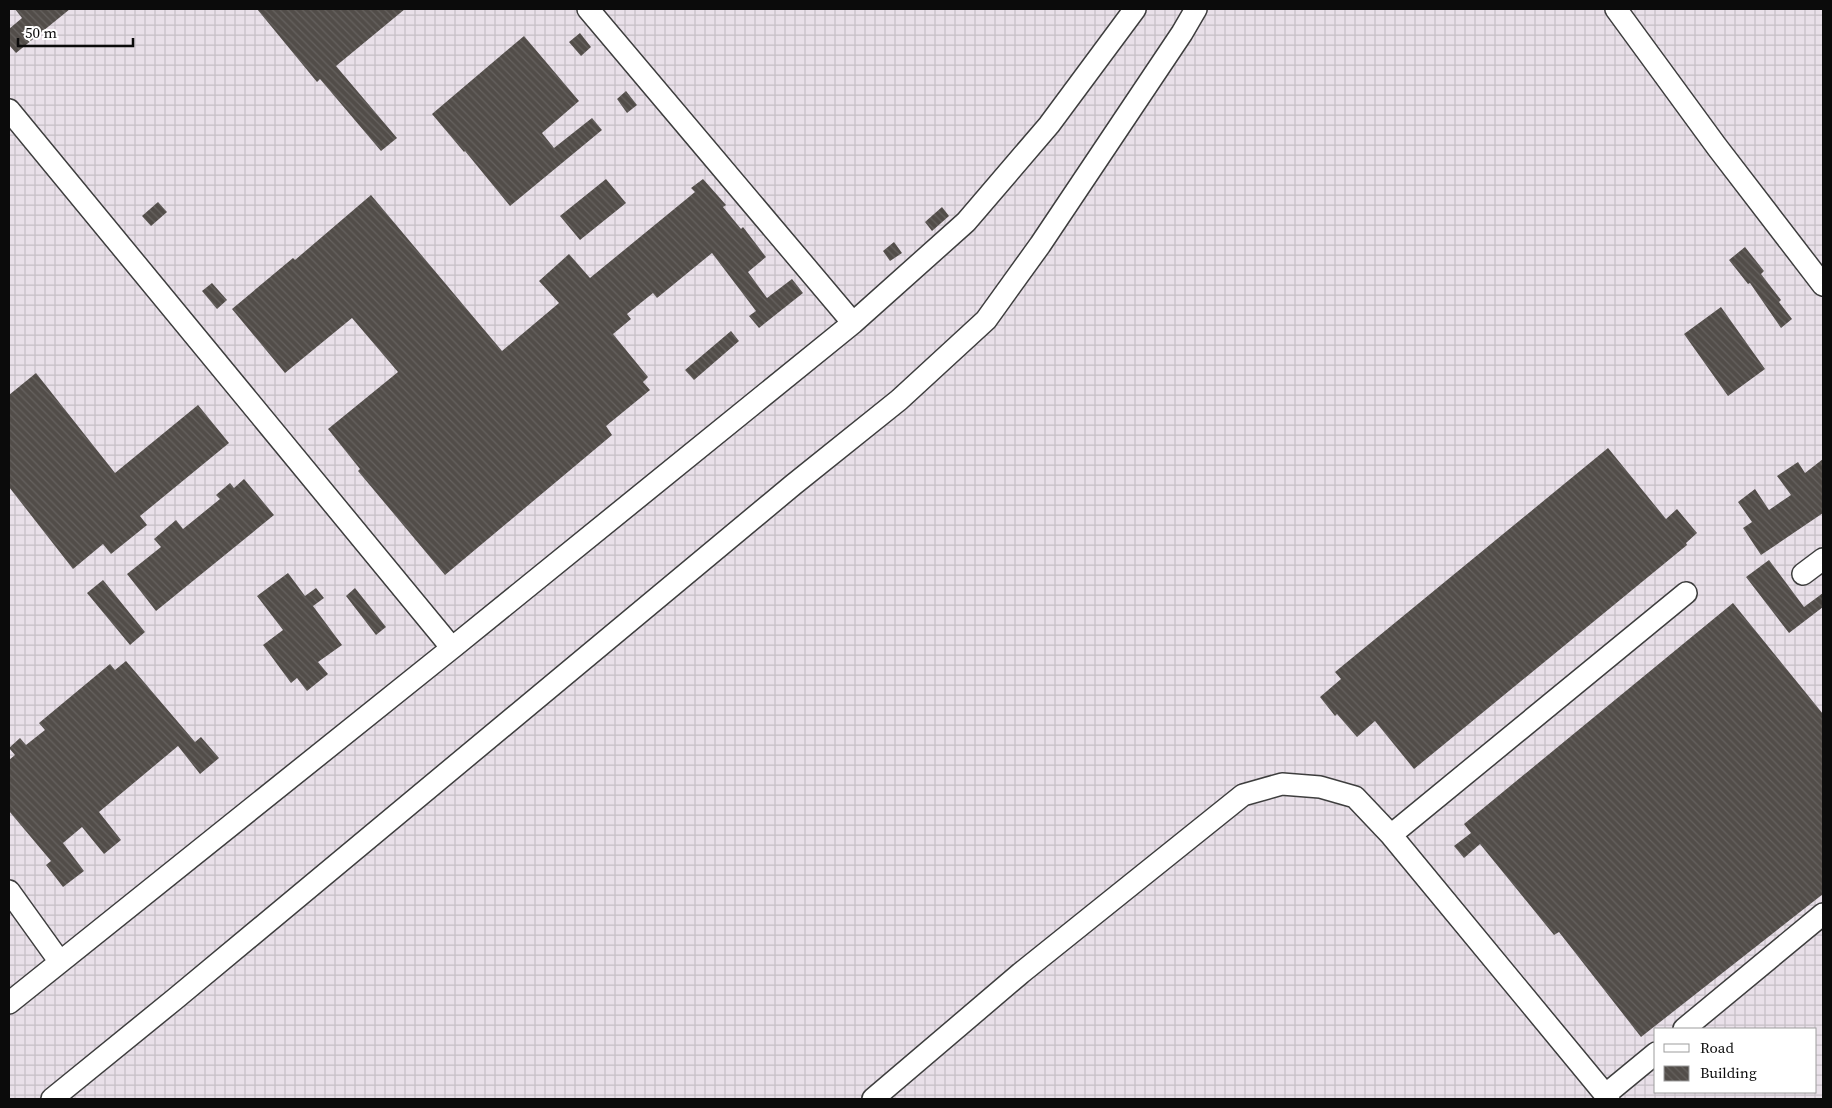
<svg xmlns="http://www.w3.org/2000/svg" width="1832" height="1108" font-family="'Source Serif 4',serif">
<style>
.industrial{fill:url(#industrial-grid);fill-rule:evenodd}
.building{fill:url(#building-back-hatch)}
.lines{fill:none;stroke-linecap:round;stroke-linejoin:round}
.minor-casing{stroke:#3e3e3e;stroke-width:24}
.minor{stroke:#fff;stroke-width:21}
</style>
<defs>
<pattern id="industrial-grid" width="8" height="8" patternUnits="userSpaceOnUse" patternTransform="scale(1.25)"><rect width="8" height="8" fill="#e9e0e9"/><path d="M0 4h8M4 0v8" fill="none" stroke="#c6bfc6"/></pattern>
<pattern id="building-back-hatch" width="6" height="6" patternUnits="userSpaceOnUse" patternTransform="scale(1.25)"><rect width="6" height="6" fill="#524d49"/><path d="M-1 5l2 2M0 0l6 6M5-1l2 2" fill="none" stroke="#66625f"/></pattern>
</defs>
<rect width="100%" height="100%" fill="#fdfbec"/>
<path class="industrial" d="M9,9h1814v1090h-1814zM1656,1029h160v63h-160z"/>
<path class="building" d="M15,9h55l-54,44 -7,-8v-16l13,-11z
M257,9h148l-69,57 61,72 -16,13 -61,-72 -3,3z
M580,33l11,14 -10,9 -12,-14z
M524,36l55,65 -37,32 12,15 38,-30 10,12 -92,76 -45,-55 -1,1 -32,-38z
M626,91l11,14 -10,8 -10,-14z
M606,179l20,24 -46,37 -20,-24z
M703,179l23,26 -3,2 18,22 2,-2 23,30 -18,15 19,26 25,-19 11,14 -44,35 -10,-12 7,-5 -44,-58 -55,45 -4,-5 -26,21 4,5 -18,15 35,43 -5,5 7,8 -44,36 6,9 -167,140 -87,-104 2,-2 -32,-40 70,-57 -46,-54 -67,55 -53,-64 61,-51 2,2 76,-65 131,156 57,-48 -20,-22 30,-27 21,24 105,-86 -4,-4z
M158,202l9,10 -16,14 -9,-10z
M942,207l7,9 -17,15 -7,-9z
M894,242l8,11 -12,8 -7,-10z
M1745,247l19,24 -3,3 20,26 -2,2 13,17 -11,9 -31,-45 -2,1 -19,-24z
M212,283l15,17 -10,9 -15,-18z
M1721,307l44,62 -37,27 -44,-62z
M731,331l8,10 -45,39 -9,-10z
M36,373l79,100 83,-68 31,38 -89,73 7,9 -36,29 -8,-10 -30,25 -64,-82v-92z
M1608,448l58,71 11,-10 20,24 -11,10 1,2 -273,224 -39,-48 -18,16 -20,-23 -2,2 -15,-19 21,-18 -6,-7z
M1823,459v54l-62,42 -18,-27 9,-6 -14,-20 17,-13 14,21 22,-15 -14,-19 21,-14 7,11z
M244,479l30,36 -118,96 -29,-37 34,-27 -7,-8 22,-19 7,9 37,-30 -4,-4 14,-12 4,5z
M1769,560l35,47 19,-14v14l-34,26 -43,-56z
M288,573l17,23 11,-8 8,10 -11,8 29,39 -24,17 10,12 -21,17 -10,-13 -6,5 -28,-38 20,-15 -26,-34z
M103,580l42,52 -15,13 -43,-52z
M355,588l31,39 -10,8 -30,-39z
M1733,603l90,111v180l-182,143 -82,-105 -5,3 -74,-91 -16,14 -10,-12 17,-13 -7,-9z
M126,661l69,81 6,-5 18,21 -19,16 -22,-28 -79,66 22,28 -17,14 -22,-27 -19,16 21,28 -21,16 -17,-22 5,-4 -42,-50v-51l6,-5 -6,-7 11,-10 6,7 19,-15 -6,-7 71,-59 5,6z"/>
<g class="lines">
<g class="minor-casing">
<path id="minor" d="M588,9l265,314
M1616,9l101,138 106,138
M9,110l443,538 -443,355
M1803,574l20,-15
M452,648l401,-325 113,-101 83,-97 86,-116
M1391,835l295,-242
M9,891l51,71
M1684,1029l139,-115
M1605,1095l51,-42
M52,1099l123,-100 618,-514 106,-85 87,-80 54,-75 142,-212 14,-24
M873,1099l148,-126 222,-178 39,-11 38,3 35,10 36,38 218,264"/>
</g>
<use href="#minor" class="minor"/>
</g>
<rect width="1832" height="1108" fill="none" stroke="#0b0b0b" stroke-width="20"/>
<rect x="1654" y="1028" width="162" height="65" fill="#ffffff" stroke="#9d9d9d"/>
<rect x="1664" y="1044" width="25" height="8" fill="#ffffff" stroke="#9d9d9d"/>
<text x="1700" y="1053" font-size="15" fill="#0b0b0b">Road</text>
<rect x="1664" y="1066" width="25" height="15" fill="url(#building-back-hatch)" stroke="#9d9d9d"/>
<text x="1700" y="1078" font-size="15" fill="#0b0b0b">Building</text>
<path d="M18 38v8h115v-8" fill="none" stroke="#0b0b0b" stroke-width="2.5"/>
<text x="25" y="38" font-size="15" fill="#0b0b0b" stroke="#ffffff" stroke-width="4" paint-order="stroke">50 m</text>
</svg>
